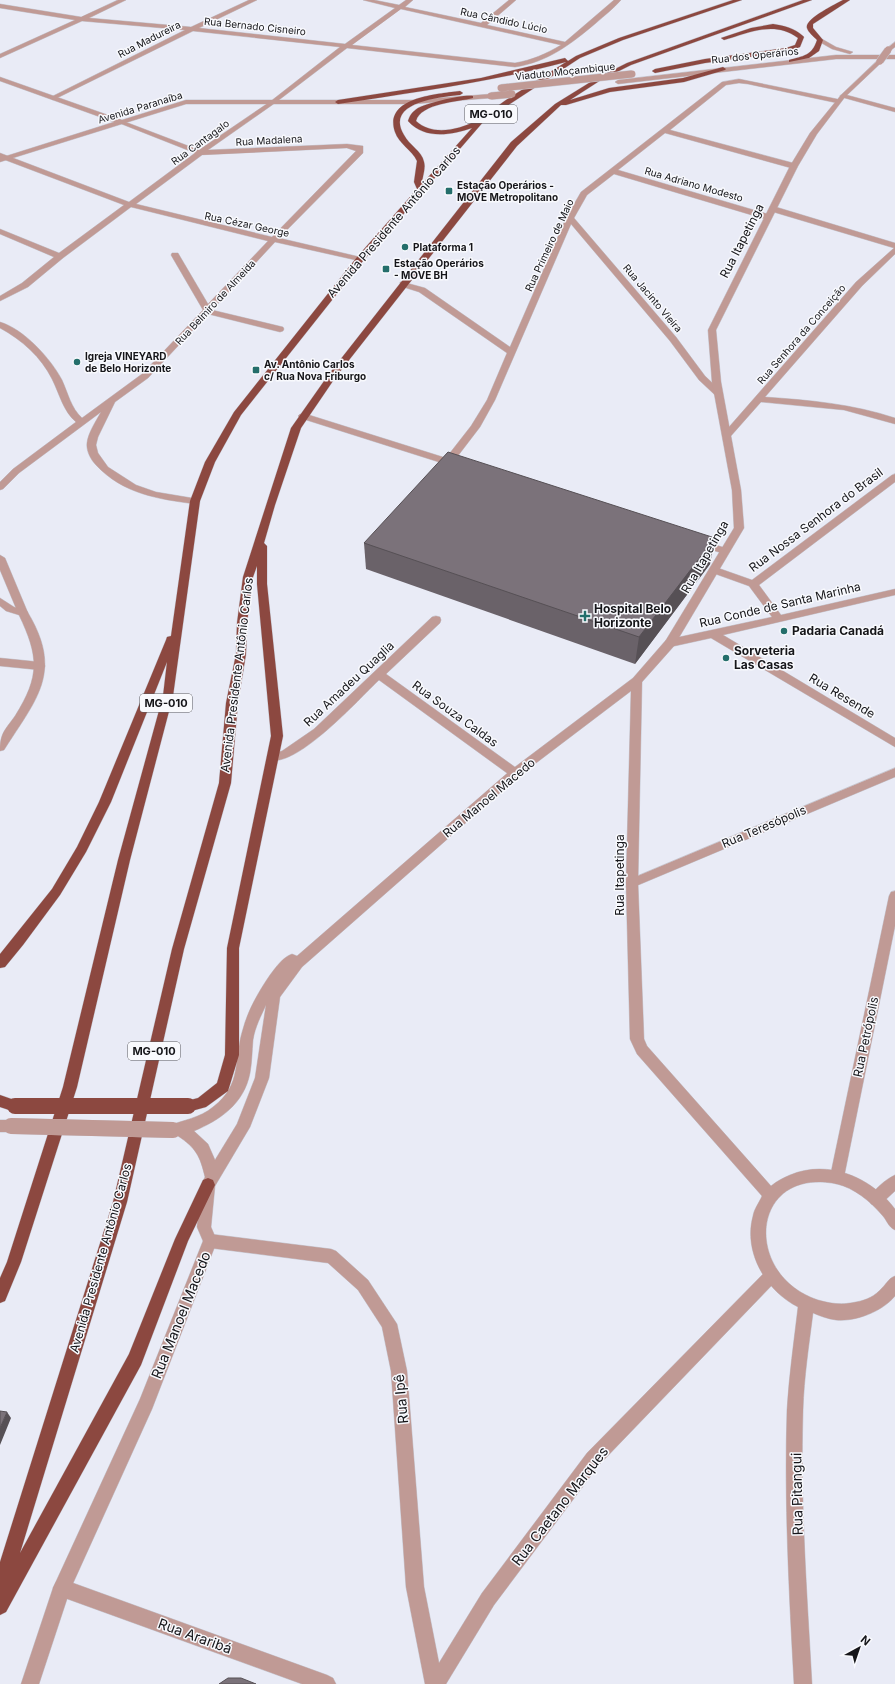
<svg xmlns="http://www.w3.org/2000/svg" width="895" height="1684" font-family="Inter,sans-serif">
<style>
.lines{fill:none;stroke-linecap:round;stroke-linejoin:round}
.minor-casing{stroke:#c7c9d3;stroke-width:1}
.tertiary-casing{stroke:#c7c9d3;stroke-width:1}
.trunk-casing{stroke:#c7c9d3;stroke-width:1}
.minor{fill:#c09a95;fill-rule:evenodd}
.tertiary{fill:#c09a95;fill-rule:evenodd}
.trunk{fill:#8c4840;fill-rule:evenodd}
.tertiary-bridge-far1-casing{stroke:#c7c9d3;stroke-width:8;stroke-linecap:butt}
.tertiary-bridge-casing{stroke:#c7c9d3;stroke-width:16;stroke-linecap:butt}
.trunk-bridge-casing{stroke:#c7c9d3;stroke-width:16;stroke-linecap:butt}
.tertiary-bridge-far1{stroke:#c09a95;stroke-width:7}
.tertiary-bridge{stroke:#c09a95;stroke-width:16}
.trunk-bridge{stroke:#8c4840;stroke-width:16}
.wall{fill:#6a6269}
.shaded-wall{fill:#565055}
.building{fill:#7b727a;stroke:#565055}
.poi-dot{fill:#246e6b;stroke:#f8f9fd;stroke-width:1.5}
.labels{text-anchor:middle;stroke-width:3;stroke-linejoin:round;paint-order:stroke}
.far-street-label{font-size:10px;fill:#151519;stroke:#f8f9fd}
.far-poi-label{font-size:10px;font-weight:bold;fill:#151519;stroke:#f8f9fd;text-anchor:start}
.shield{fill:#f8f9fd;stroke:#59595d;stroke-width:1}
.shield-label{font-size:11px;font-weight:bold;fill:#151519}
.street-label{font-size:12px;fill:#151519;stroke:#f8f9fd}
.poi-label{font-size:12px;font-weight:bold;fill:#151519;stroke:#f8f9fd;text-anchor:start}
.near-street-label{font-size:14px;fill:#151519;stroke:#f8f9fd}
</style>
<rect width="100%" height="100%" fill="#e9ebf6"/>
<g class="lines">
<g class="minor-casing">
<path id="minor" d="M118,0h8l-37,18 102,9 58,-27h8l-58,28 146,16 50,-36 -32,-8h11l25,5 7,-5h7l-8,7 76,16 28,-23h7l-29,25 78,17 49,-42h7c-7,8 -17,16 -25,23 -25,21 -48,39 -81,44l-168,-19 -72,55 -67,47 139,-6 16,2v7l-84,85 81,19 4,2 -4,2 -85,-19 -63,68 71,17 1,2 -1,2 -3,1 -72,-18 -60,64 -33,24 -17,35 -2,8 2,8 10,14 28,18 20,7 42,7 2,2 -2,2 -3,1c-37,-5 -72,-10 -99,-39 -5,-5 -10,-14 -9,-22 1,-10 9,-22 14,-31l-82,61 -16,16 -3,1v-8l13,-13 63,-47c-13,-11 -16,-27 -24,-43 -11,-22 -30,-39 -52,-51v-6c24,7 51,37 62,58 6,13 9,28 20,38l60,-44 61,-64 -32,-55 1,-2h6l30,51 60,-63 -137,-34 -68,51 -35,29 -28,14v-5l22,-13 32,-26 -54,-23v-5l59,24 65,-48 -124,-47v-5l129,49 66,-49 -76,-30v-2h4l76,29 72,-49 69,-54 -147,-16 -140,69 -3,-2 1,-1 134,-67 -103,-9 -82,37v-4l75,-34 -75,-12v-4l81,13zM401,9l160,36c-15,9 -29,15 -46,18l-163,-18zM347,148l9,3 -84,86 -136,-33 66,-49z
M739,79l98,20 3,2 -3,2 -89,-19 -9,-1 -13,2 -56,45 127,34v4h-6l-126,-35 -47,37 153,45v4h-6l-151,-45 -27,21 -13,23 102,119 29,39 16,15 1,2 -1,2h-6l-16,-15 -29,-39 -99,-117 -76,176 -15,27 -26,34 6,3 -2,2 -3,1 -10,-3 -145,-46 -2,-2 2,-2h6l140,44 25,-32 16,-26 20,-47 -88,-61 -19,-6v-4h3l22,6 85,59 56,-129 15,-26 141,-110z
M843,94l52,14v4l-54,-15 -1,-1z
M770,207h6l119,36v11l-33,32 -97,111c44,3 88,7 130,21v6l-51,-14 -83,-8 -31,35h-6l-2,-2 134,-153 38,-34 -124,-37z
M895,474v8l-136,103 22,30 114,-26v6l-172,40 172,103v9l-184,-109 -41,9 -4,-1 -1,-3 1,-3 4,-1 102,-22 -23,-31 -39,-14 -1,-2 1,-2h8l34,12 140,-105z
M699,540l30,9 1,2 -5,3 -30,-9 -1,-2 1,-2z
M0,555l5,3 23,55 -1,2h-8l-1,-2 -18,-43z
M436,616l4,1 1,3 -1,3 -54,51 133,96 2,3 -2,3 -4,1 -4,-1 -132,-96c-20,19 -82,88 -110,80l-2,-3 2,-3 13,-3 32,-22 118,-112z
M0,658l40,4 4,1 1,3 -1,3 -4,1 -40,-4z
M895,768v9l-259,109 -4,2 -4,-2 -2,-3 2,-3z
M895,891v35l-51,251 -2,5 -5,2 -5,-2 -2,-5 59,-281 2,-4z
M895,1175v16l-14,13 -5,2 -5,-2 -2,-5c4,-9 17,-20 26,-24z
M210,1234l121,15 5,2 32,29 29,44 10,47 17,216 15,76 43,-70 105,-140 180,-183 5,-2 5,2 3,5 -3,5 -178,185 -105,140 -48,79h-21l-19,-97 -15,-216 -9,-44 -24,-37 -30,-27 -118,-15 -5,-2 -2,-5 2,-5z
M62,1579l265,96 6,3 3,6h-34l-240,-87 -6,-3 -3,-6 3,-6z"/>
</g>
<g class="tertiary-casing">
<path id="tertiary" d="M818,39h4l14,8 17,5 -3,2 -18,-5 -14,-8z
M895,42v5l-5,4h-4v-2z
M836,55h59v4h-59l-218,25 -3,-2 3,-2z
M878,60l5,1 -38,36 -28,37 -19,32 -82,164 5,52 20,108 3,38 -70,118 -32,36 -4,201 6,156 3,7 124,140c6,-5 12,-8 19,-11 38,-16 81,2 105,34v21c-7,-3 -8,-10 -13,-15 -12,-14 -28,-27 -45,-31 -87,-18 -95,91 -19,116 14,4 24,5 38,2 11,-2 19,-6 26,-14 5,-5 7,-10 13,-12v20c-12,15 -39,26 -59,24 -8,-1 -16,-4 -23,-7 -4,32 -9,64 -10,97 -3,91 4,183 9,274h-18c-5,-91 -10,-183 -7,-274 2,-34 7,-69 11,-103 -32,-16 -55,-55 -45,-91 1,-7 6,-13 9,-20l-125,-142 -7,-15 -4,-156 5,-192 -112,85 -217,191 -22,30 -11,81 -19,49 -35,59 -4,41 6,14 -65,168 -82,181 -31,94h-18l32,-96 87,-189 63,-158 -6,-14 4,-42 4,-8c-5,-21 -9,-29 -27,-41h-5l-5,-2 -2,-4 2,-4c15,-6 32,-8 45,-19 30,-23 20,-47 30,-78 5,-19 16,-38 27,-54 6,-8 13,-18 22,-21l5,2 214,-186 122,-92 33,-38 68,-112 -2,-38 -20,-108 -4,-52 82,-164 20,-33 31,-38zM266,1005l-11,73 -18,46 -22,36 -7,-16 -14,-13c26,-11 50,-27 56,-58 2,-11 2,-22 3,-33 2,-13 8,-24 13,-35z
M0,77l122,43 64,-20h227l78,-6 3,2 -3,2 -78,6h-227l-186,58v-4l114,-36 -114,-41z
M0,598l14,9 13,4c37,61 10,87 -23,139l-4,1c0,-18 5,-21 15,-35 25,-40 24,-59 4,-101l-13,-4 -6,-5z
M0,1120h11l5,2 2,4 -2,4 -5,2h-11z"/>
</g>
<g class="trunk-casing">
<path id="trunk" d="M733,0h9l-119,40 -43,18 -96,63 -121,140 -122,154 -26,47 -15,39 -27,195 -43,164 -53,227 -56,175 -16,39 -5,2v-25l7,-16 56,-175 55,-227 45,-164 4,-34 -56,140 -25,50 -26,43 -37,50 -18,22 -5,1v-14l52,-65 25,-42 22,-45 67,-162 1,-3 4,-1 19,-135 15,-39 29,-50 123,-155 60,-68 -3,-7 3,-21c-5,-11 -18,-17 -22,-29 -12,-35 43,-38 65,-41l3,2 -3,2c-19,2 -76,7 -56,40 5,10 18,16 20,27 2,7 -2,15 -2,22l50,-56c-21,7 -47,12 -64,-7 2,-6 4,-9 10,-13 9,-5 45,-14 55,-12v2c-15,4 -52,5 -57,23 16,15 42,9 60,0 11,-6 22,-16 33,-23 19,-12 38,-24 57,-36 -75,20 -151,30 -228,42l-3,-2 3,-2 143,-22 84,-20 3,3 8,-5 43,-18z
M803,0h9l-181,65 -30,15 -31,20 39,-12 74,-10 40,-11 3,2 -1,1 -41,12 -74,10 -44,13h-5l-44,41 -182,232 -34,50 -26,77 -11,38 3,3v38l16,152 -44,212v107l-11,36 -22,16 -18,5 -5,-2 -2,-4 2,-4 15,-4 19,-15 8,-28 2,-107 44,-212 -14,-152v-18l-4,11 -6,46 -1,31 -8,49 -7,80 -47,166 -57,253 -107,351 109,-199 46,-115 28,-59 5,-2 5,2 2,5 -27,56 -47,124 -135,247 -6,3v-53l113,-360 59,-253 47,-166 7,-80 10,-49 1,-31 6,-46 48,-149 38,-54 182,-232 44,-38 42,-26 30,-15z
M843,0h7l-37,24v4l10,12 -4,11 -10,7 -20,4v-2c14,-4 23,-4 28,-20 -3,-3 -9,-8 -10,-12 -3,-9 29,-24 36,-28z
M773,24c12,2 21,4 30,12l1,1 -4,10 -13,5 -82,11 -50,10 -3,-2 3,-2 50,-10 81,-11 9,-3 3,-7c-24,-18 -49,-5 -74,2l-3,-2 30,-10z
M0,1095l20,7 2,4 -2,4 -5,2 -15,-5z"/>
</g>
<use href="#minor" class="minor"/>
<use href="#tertiary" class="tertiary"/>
<use href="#trunk" class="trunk"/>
<g class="tertiary-bridge-far1-casing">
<path id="tertiary-bridge-far1" d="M880,61l8,-11
M501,88l131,-14
M491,96l21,-2"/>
</g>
<g class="tertiary-bridge-casing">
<path id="tertiary-bridge" d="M11,1126l162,4"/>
</g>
<g class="trunk-bridge-casing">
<path id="trunk-bridge" d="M15,1106h173"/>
</g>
<use href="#tertiary-bridge-far1" class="tertiary-bridge-far1"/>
<use href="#tertiary-bridge" class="tertiary-bridge"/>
<use href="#trunk-bridge" class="trunk-bridge"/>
</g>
<path class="wall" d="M715,538l-5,26 -75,100 -269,-95 -2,-26z"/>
<path class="shaded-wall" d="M715,538l-5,26 -75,100 4,-27z
M7,1412l4,6 -11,27v-17z"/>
<path class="building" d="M448,452l267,86 -76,99 -275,-94z
M0,1411l7,1 -7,16z
M228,1678h13l15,6h-37z"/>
<g class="poi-dot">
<rect x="445" y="187" width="8" height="8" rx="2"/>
<circle cx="405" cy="247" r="4"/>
<rect x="382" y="265" width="8" height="8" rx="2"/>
<circle cx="77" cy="362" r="4"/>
<rect x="252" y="366" width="8" height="8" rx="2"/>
<path d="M583 610h4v4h4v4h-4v4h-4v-4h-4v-4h4z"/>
<circle cx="784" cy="631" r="4"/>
<circle cx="726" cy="658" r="4"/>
</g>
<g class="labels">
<g class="far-street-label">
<text transform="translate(504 20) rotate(12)" y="4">Rua Cândido Lúcio</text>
<text transform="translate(255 26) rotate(6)" y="4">Rua Bernado Cisneiro</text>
<text transform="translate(149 39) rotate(-27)" y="4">Rua Madureira</text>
<text transform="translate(755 55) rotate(-6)" y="4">Rua dos Operários</text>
<text transform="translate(565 71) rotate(-6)" y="4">Viaduto Moçambique</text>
<text transform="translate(140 107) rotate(-17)" y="4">Avenida Paranaíba</text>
<text transform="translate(269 140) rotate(-3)" y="4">Rua Madalena</text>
<text transform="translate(200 142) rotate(-36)" y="4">Rua Cantagalo</text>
<text transform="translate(694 184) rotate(16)" y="4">Rua Adriano Modesto</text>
<text transform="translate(247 224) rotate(12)" y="4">Rua Cézar George</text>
<text transform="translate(549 245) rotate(-65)" y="4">Rua Primeiro de Maio</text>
<text transform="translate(653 298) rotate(50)" y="4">Rua Jacinto Vieira</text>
<text transform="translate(215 302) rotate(-47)" y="4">Rua Belmiro de Almeida</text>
<text transform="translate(801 334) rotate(-49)" y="4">Rua Senhora da Conceição</text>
</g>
<g class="far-poi-label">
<text x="457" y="189">Estação Operários -<tspan x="457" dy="12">MOVE Metropolitano</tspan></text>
<text x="413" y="251">Plataforma 1</text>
<text x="394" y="267">Estação Operários<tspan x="394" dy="12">- MOVE BH</tspan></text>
<text x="85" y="360">Igreja VINEYARD<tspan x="85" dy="12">de Belo Horizonte</tspan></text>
<text x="264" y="368">Av. Antônio Carlos<tspan x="264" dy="12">c/ Rua Nova Friburgo</tspan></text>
</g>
<g class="shield">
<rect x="465" y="105" width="52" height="18" rx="3"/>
<rect x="140" y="694" width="52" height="18" rx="3"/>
<rect x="128" y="1042" width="52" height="18" rx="3"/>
</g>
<g class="shield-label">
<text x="491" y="118">MG-010</text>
<text x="166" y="707">MG-010</text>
<text x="154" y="1055">MG-010</text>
</g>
<g class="street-label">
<text transform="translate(394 222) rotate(-49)" y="4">Avenida Presidente Antônio Carlos</text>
<text transform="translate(742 241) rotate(-63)" y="4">Rua Itapetinga</text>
<text transform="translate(816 520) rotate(-37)" y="4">Rua Nossa Senhora do Brasil</text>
<text transform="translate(705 557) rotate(-60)" y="4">Rua Itapetinga</text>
<text transform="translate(780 605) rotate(-13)" y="4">Rua Conde de Santa Marinha</text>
<text transform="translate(237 675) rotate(-83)" y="4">Avenida Presidente Antônio Carlos</text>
<text transform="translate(349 684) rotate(-43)" y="4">Rua Amadeu Quaglia</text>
<text transform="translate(842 696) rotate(31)" y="4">Rua Resende</text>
<text transform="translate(455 714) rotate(36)" y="4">Rua Souza Caldas</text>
<text transform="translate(489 798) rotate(-40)" y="4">Rua Manoel Macedo</text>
<text transform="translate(764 827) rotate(-23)" y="4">Rua Teresópolis</text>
<text transform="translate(620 875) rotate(-90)" y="4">Rua Itapetinga</text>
<text transform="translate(866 1037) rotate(-78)" y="4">Rua Petrópolis</text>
<text transform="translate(101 1258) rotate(-74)" y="4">Avenida Presidente Antônio Carlos</text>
</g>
<g class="poi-label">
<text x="594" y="613">Hospital Belo<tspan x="594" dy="14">Horizonte</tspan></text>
<text x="792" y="635">Padaria Canadá</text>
<text x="734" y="655">Sorveteria<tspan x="734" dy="14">Las Casas</tspan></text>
</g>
<g class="near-street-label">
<text transform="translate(181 1315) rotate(-68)" y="5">Rua Manoel Macedo</text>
<text transform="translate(401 1399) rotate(-95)" y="5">Rua Ipê</text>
<text transform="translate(797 1494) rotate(-91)" y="5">Rua Pitangui</text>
<text transform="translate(560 1506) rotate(-52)" y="5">Rua Caetano Marques</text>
<text transform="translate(195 1636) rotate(20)" y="5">Rua Araribá</text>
</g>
</g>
<g transform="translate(859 1648) rotate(40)" stroke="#f8f9fd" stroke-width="3" paint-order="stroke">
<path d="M0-3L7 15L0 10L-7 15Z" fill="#151519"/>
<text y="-6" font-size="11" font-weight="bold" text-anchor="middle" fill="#151519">N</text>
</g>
</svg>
